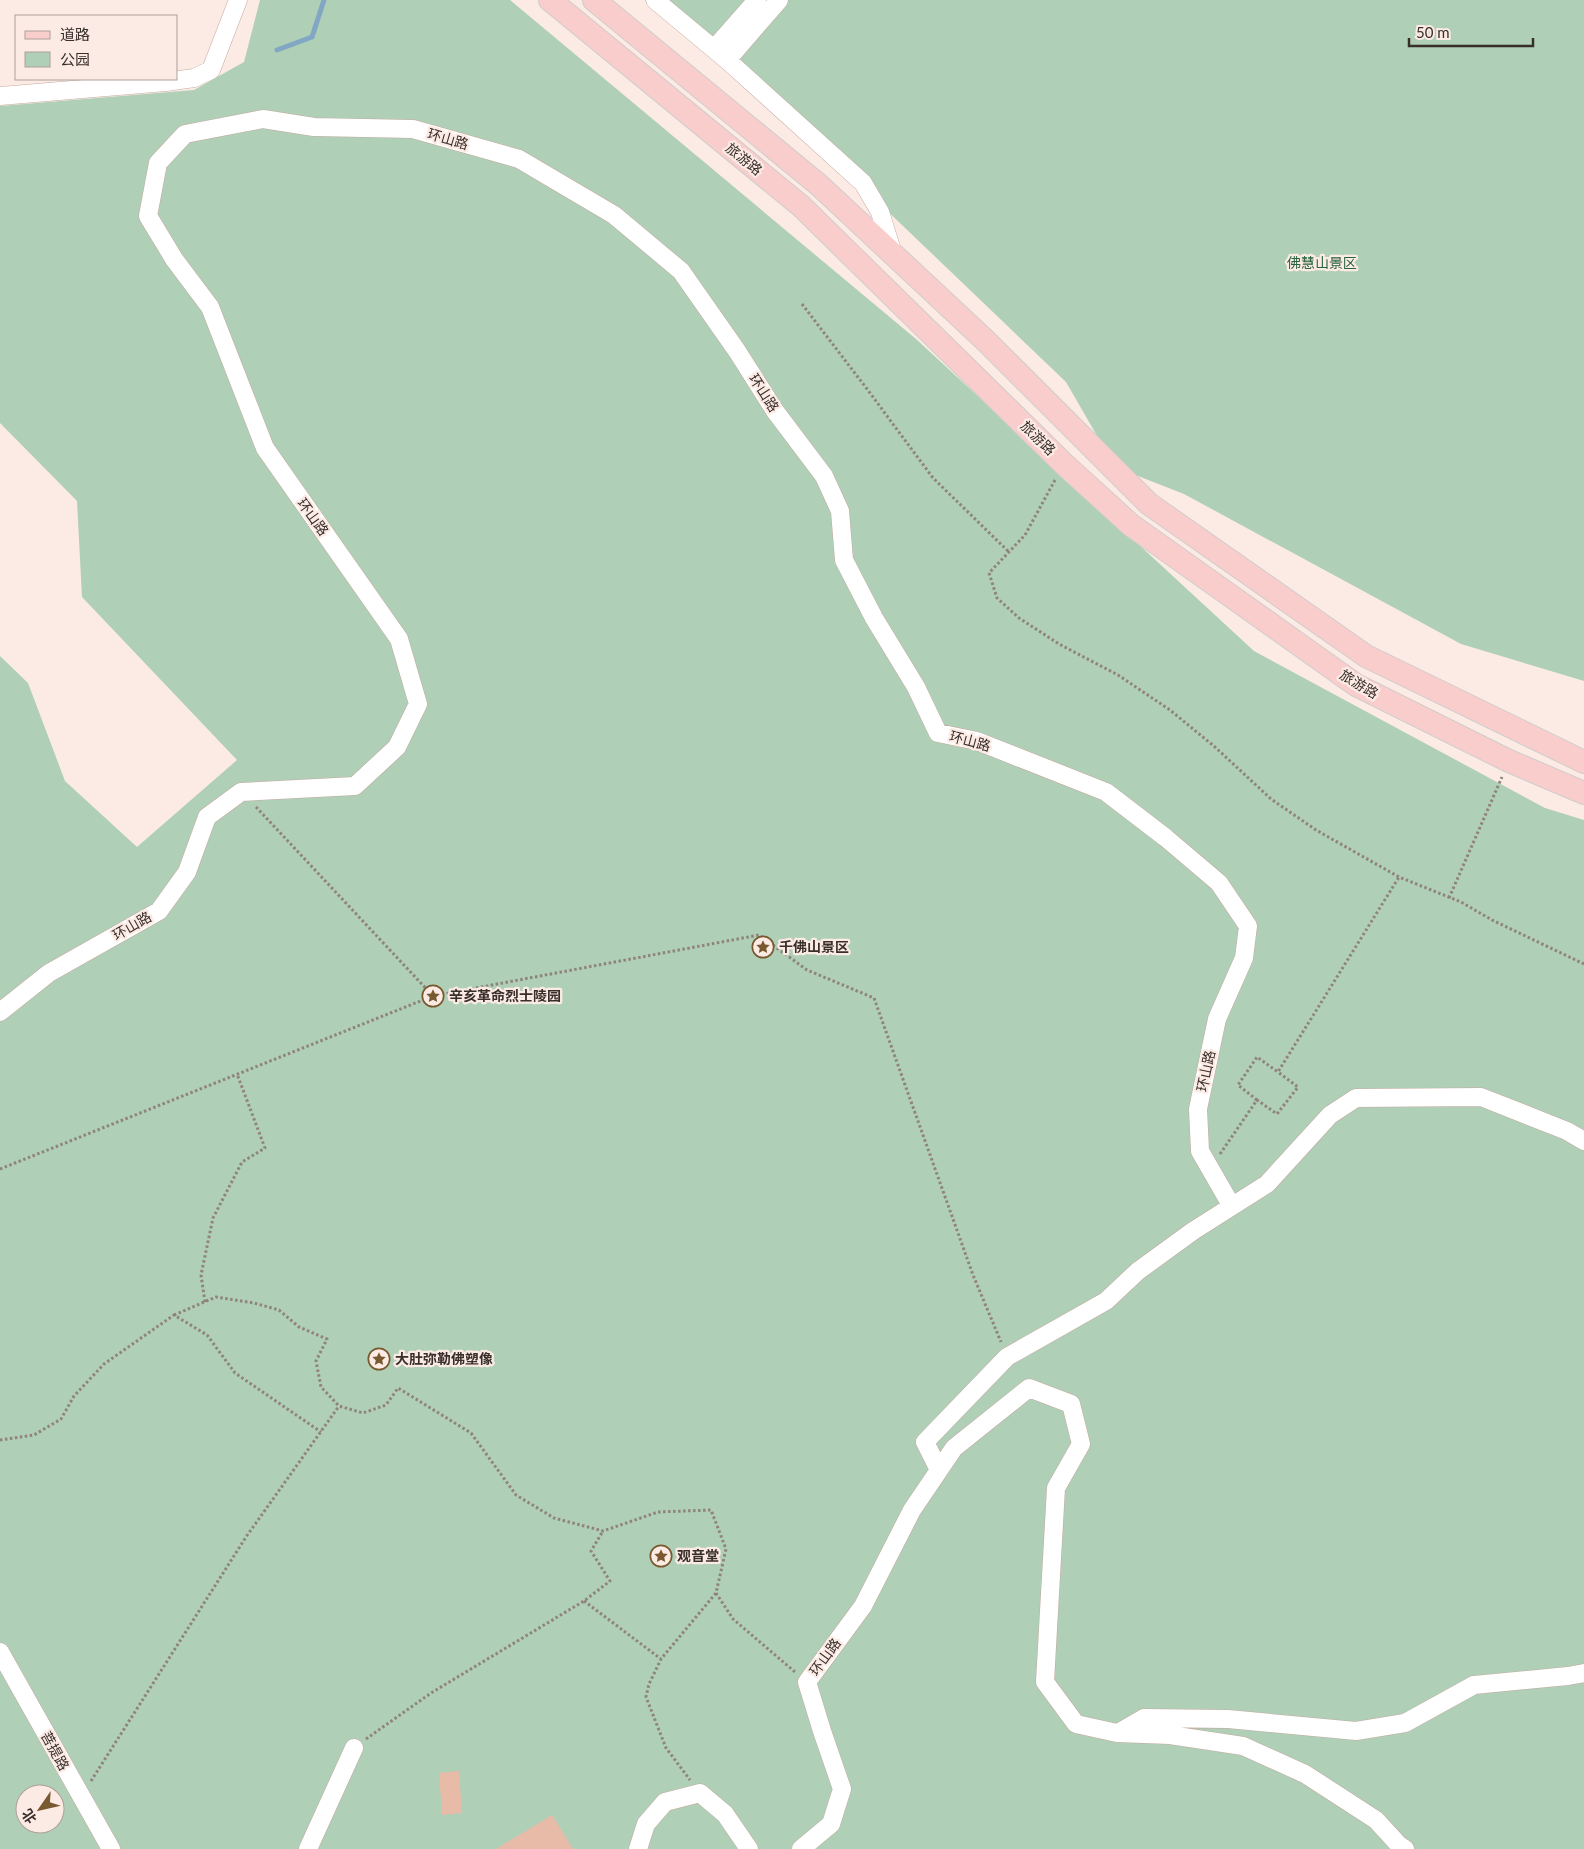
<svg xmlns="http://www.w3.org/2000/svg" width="1584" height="1849" font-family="Lato,'Noto Sans SC',sans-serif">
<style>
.green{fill:#afcfb7;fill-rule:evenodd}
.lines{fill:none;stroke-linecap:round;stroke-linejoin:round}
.stream{stroke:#82a7c4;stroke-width:5}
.building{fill:#e8bba9}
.minor-casing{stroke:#c4aaa0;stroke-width:19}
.major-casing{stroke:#cfcdcc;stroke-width:24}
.path{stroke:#90837e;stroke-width:3;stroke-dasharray:2.5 2.5;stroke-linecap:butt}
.minor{stroke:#fff;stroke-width:18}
.major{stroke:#facdcd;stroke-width:22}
.labels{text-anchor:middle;stroke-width:4.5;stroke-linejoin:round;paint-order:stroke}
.street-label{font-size:14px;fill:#382e2a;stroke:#fcebe5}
.park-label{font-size:14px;fill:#27633d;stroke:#fcebe5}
.poi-label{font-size:14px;font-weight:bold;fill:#382e2a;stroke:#fcebe5;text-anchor:start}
</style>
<rect width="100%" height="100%" fill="#fcebe5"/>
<path class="green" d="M260,0h250l406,339 338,312 291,157 39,12v1029h-1584v-1193l28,27 37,98 72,66 100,-87 -155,-163 -5,-96 -77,-78v-317l194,-16 50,-28zM25,1794h30v30h-30z
M667,0h917v681l-123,-37 -277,-150 -69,-27 -49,-85z"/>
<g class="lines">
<path class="stream" d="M277,50l35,-13 12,-37"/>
</g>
<path class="building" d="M459,1771l3,42 -20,2 -3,-42z
M552,1815l21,34h-77z"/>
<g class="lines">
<g class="minor-casing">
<path id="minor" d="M655,0l72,60 136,123 17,29 13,42
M714,49l43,-49
M727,60l52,-60
M0,96l166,-14 28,-4 17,-8 27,-70
M0,1012l49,-39 110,-62 28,-39 20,-55 34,-25 114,-6 42,-39 21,-43 -19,-65 -134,-191 -55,-141 -36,-48 -26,-43 10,-53 27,-29 78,-15 51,8 99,2 106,30 95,56 67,56 56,80 38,60 49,65 16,35 4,49 30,58 42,69 22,46 39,8 129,51 60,46 53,45 29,43 -4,32 -27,61 -19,90 2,42 31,54
M939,1470l-14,-28 82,-85 99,-56 32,-30 55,-40 74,-47 63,-69 26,-17 125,-1 86,34 17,10
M0,1652l111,197
M1118,1733l26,-15 84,1 128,12 49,-8 69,-38 94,-9 16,-3
M308,1849l46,-101
M638,1849l8,-25 19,-22 35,-9 25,21 24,35
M801,1849l30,-25 11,-35 -20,-58 -15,-49 56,-76 49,-96 42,-62 75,-60 42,16 10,40 -25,44 -11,194 31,42 41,9 53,2 73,11 62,28 71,46 23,25 6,4"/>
</g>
<g class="major-casing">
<path id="major" d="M550,0l251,206 263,258 67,61 225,160 153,76 75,32
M594,0l225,185 168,157 162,162 217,152 218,106"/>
</g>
<path class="path" d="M802,304l65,85 66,89 76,74
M1055,480l-30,55 -36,38 8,25 22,20 40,26 59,31 52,35 45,37 56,52 45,31 83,47 62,25 31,18 92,44
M256,807l177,189
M1449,898l53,-121
M1257,1100l-19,-15 19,-28 21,15 121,-195
M1220,1154l37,-54 20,14 21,-27 -20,-15
M0,1169l433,-173 326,-61 48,35 67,28 99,277 28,67
M205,1302l-4,-27 12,-57 29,-56 23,-14 -28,-74
M174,1315l42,-18 38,6 25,7 20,17 28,12 -11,22 5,26 18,19 24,7 23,-8 12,-17 73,45 45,62 38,23 49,13 55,-19 53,-2 15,39 -10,44 -55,66 -12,25 -3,13 20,51 24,32
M0,1440l34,-5 27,-16 13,-23 30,-32 70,-49 33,20 28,38 86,59
M716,1593l17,26 62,53
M584,1601l77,58
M366,1739l65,-46 153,-92 26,-20 -19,-30 12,-20
M91,1781l155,-244 93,-131"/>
<use href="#minor" class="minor"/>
<use href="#major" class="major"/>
</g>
<defs>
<g id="sight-ring" transform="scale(1.125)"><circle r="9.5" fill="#fcebe5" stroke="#79592f" stroke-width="1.5"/><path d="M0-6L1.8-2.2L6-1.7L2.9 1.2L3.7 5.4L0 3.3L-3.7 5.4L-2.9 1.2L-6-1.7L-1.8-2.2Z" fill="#79592f"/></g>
</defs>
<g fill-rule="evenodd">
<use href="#sight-ring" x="763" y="947"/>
<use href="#sight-ring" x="433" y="996"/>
<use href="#sight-ring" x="379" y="1359"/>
<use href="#sight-ring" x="661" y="1556"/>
</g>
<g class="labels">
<g class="street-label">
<text transform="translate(448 139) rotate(16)" y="5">环山路</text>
<text transform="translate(744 159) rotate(39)" y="5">旅游路</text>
<text transform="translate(764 393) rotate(57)" y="5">环山路</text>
<text transform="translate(1038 438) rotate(44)" y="5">旅游路</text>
<text transform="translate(313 517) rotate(54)" y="5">环山路</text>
<text transform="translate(1359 684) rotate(31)" y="5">旅游路</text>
<text transform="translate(970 741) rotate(15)" y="5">环山路</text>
<text transform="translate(132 926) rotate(-30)" y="5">环山路</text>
<text transform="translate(1206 1071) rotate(-78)" y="5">环山路</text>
<text transform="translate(825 1657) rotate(-54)" y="5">环山路</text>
<text transform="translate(55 1751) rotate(61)" y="5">菩提路</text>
</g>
<g class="park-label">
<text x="1322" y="268">佛慧山景区</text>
</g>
<g class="poi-label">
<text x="779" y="952">千佛山景区</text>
<text x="449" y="1001">辛亥革命烈士陵园</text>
<text x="395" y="1364">大肚弥勒佛塑像</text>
<text x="677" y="1561">观音堂</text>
</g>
</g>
<rect x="15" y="15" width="162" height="65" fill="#fcebe5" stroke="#ae9f9a"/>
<rect x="25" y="31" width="25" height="8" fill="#facdcd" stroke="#ae9f9a"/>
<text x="60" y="40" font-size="15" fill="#382e2a">道路</text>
<rect x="25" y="52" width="25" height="15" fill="#afcfb7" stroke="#ae9f9a"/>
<text x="60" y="65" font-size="15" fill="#382e2a">公园</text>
<g transform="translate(40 1809) rotate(236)"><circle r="24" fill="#fcebe5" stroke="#ae9f9a"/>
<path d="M0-4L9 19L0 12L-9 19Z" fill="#79592f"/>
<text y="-8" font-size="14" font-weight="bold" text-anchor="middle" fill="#382e2a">北</text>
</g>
<path d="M1409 38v8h124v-8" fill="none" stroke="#382e2a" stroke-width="2.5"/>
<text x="1416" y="38" font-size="15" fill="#382e2a" stroke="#fcebe5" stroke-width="4" paint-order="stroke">50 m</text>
</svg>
